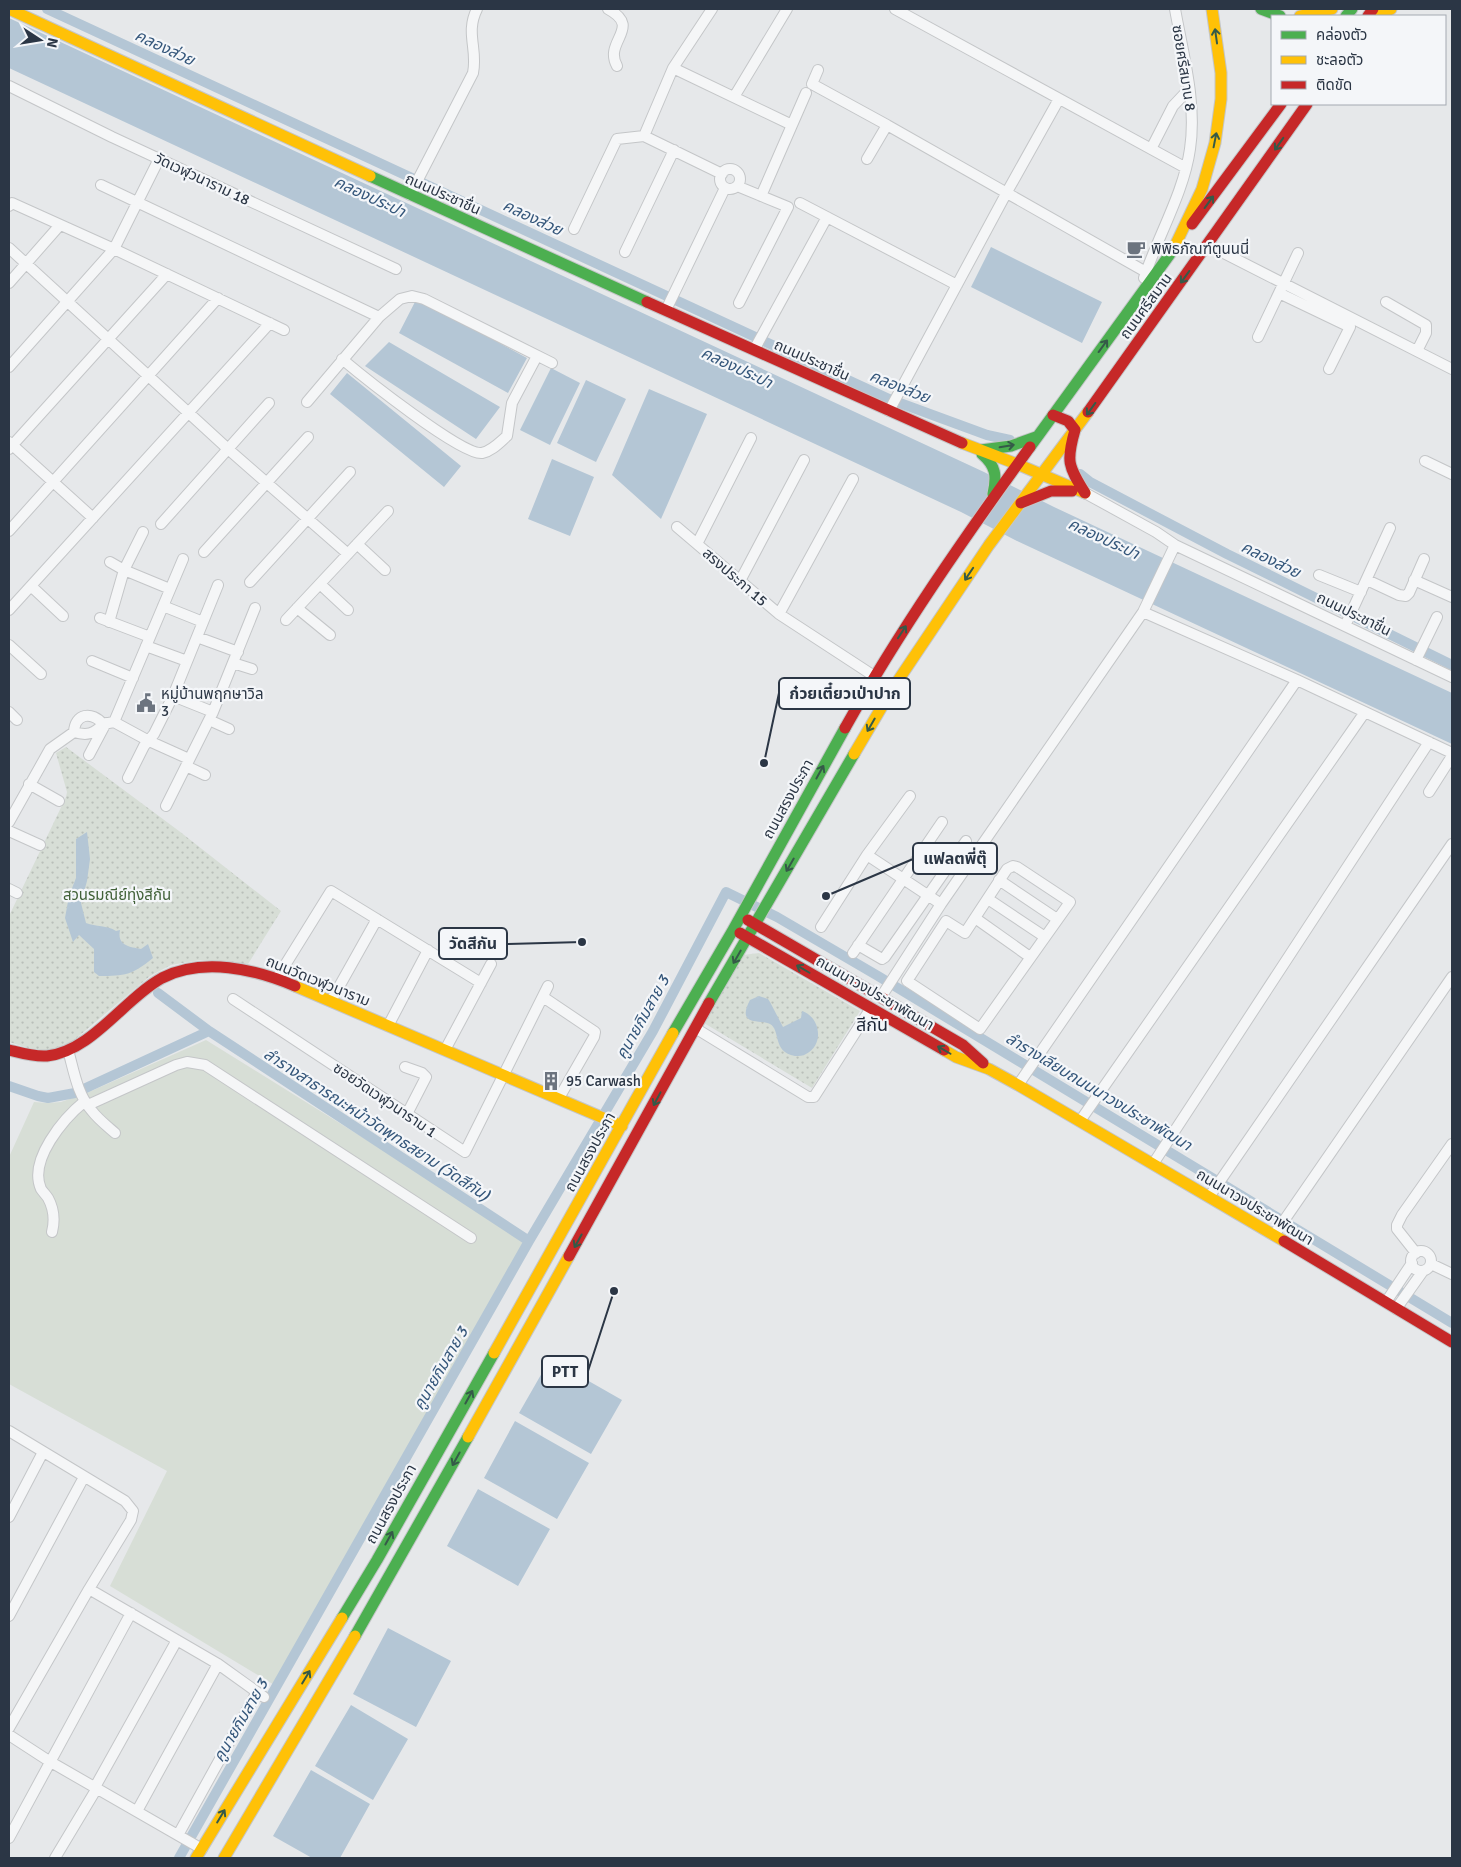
<svg xmlns="http://www.w3.org/2000/svg" width="1461" height="1867" font-family="Signika,'Noto Sans Thai',sans-serif">
<style>
.green{fill:#d7ded6}
.park{fill:url(#park-dots)}
.water{fill:#b4c6d5}
.lines{fill:none;stroke-linecap:round;stroke-linejoin:round}
.canal{stroke:#b4c6d5;stroke-width:10}
.street-casing{stroke:#c4c6c8;stroke-width:12}
.fast-casing{stroke:#c4c6c8;stroke-width:13}
.slow-casing{stroke:#c4c6c8;stroke-width:13}
.jam-casing{stroke:#c4c6c8;stroke-width:13}
.street{stroke:#f5f6f7;stroke-width:10}
.fast{stroke:#4caf50;stroke-width:11}
.slow{stroke:#ffc107;stroke-width:11}
.jam{stroke:#c62828;stroke-width:11}
.oneway{stroke:#355a48}
.labels{text-anchor:middle;stroke-width:4.5;stroke-linejoin:round;paint-order:stroke}
.street-label{font-size:15px;fill:#2b3645;stroke:#f4f6f9}
.poi-label{font-size:15px;fill:#2b3645;stroke:#f4f6f9;text-anchor:start}
.park-label{font-size:15px;fill:#416138;stroke:#f4f6f9}
.water-label{font-size:16px;font-style:italic;fill:#34567a;stroke:#f4f6f9}
.quarter-label{font-size:18px;fill:#1d2636;stroke:#f4f6f9}
.leader{fill:none;stroke:#2b3645;stroke-width:2}
.callout-dot{fill:#2b3645;stroke:#f4f6f9;stroke-width:2}
.callout{fill:#f4f6f9;stroke:#2b3645;stroke-width:2}
.callout-label{font-size:16px;text-anchor:middle;font-weight:bold;fill:#2b3645}
</style>
<defs>
<pattern id="park-dots" width="8" height="8" patternUnits="userSpaceOnUse" patternTransform="scale(1.25)"><rect width="8" height="8" fill="#d7ded6"/><path d="M2 2h.1M6 6h.1" fill="none" stroke="#b9bfb9" stroke-width="1.8" stroke-linecap="round"/></pattern>
</defs>
<rect width="100%" height="100%" fill="#e6e8ea"/>
<path class="green" d="M206,1040l323,201 -253,445 -166,-100 57,-115 -158,-87v-227l25,-55 14,1 13,-1 28,-10z"/>
<path class="park" d="M66,747l113,84 102,80 -33,53 -48,-4 -29,5 -21,11 -77,65 -25,10 -20,-3 -19,-6v-126l57,-119 1,-5 -11,-39z
M759,953l101,58 -48,77 -108,-65 39,-68z"/>
<path class="water" d="M9,18l975,454 70,35 398,186v51l-437,-204 -54,-28 -952,-444z
M991,247l111,55 -20,41 -111,-56z
M417,298l110,60 -19,35 -109,-60z
M389,342l111,65 -24,32 -111,-73z
M551,368l29,15 -30,62 -30,-15z
M347,373l114,93 -17,21 -114,-93z
M586,380l40,19 -30,63 -39,-19z
M649,389l58,25 -46,105 -49,-44z
M552,459l42,18 -24,59 -42,-17z
M87,832l3,27 -3,22 -6,22 5,20c10,4 21,2 30,8l4,-1c-3,15 8,17 21,19l7,-5 5,14c-21,17 -28,18 -54,18l-5,-4v-23l-15,-14 -6,7 -8,-24 4,-22 7,-18v-39z
M759,996l9,3 2,3 13,25 18,-9 1,-7c18,6 23,33 4,43 -3,2 -7,2 -11,2 -23,-4 -14,-26 -25,-32 -10,-5 -34,3 -20,-24z
M550,1359l72,41 -31,54 -72,-41z
M515,1421l74,42 -32,56 -73,-41z
M478,1489l72,40 -32,57 -71,-40z
M388,1628l63,33 -35,66 -63,-33z
M351,1705l57,34 -35,61 -58,-34z
M311,1770l59,34 -30,54h-28l-39,-22z"/>
<g class="lines">
<path class="canal" d="M47,9l842,390 98,36 23,5
M1080,474l10,8 137,72 225,111
M158,993l51,38
M9,1086l29,10 10,2 27,-5 134,-62 320,210
M179,1858l350,-617 124,-210 73,-139 51,25 101,59 574,347"/>
<g class="street-casing">
<path id="street" d="M608,9c35,19 -5,32 9,57
M895,9l291,159
M673,68l119,57
M818,70l-6,14 75,41
M9,86l103,51 284,132
M734,97l53,-88
M644,136l29,-68 39,-59
M1151,149l22,-43 16,-17
M867,159l20,-34 259,147
M720 179a10 10 0 1 1 20 0a10 10 0 1 1-20 0Z
M101,185l278,132
M737,186l51,21 -49,96
M410,195l63,-122c5,-24 -8,-40 4,-64
M761,196l45,-103
M800,203l157,82
M9,206l3,-3 102,46 170,81
M574,229l43,-90 27,-3 78,38
M1208,245l244,124
M9,248l219,201 120,105
M625,252l49,-102
M1144,278c14,-42 40,-86 46,-129 7,-46 -7,-95 -15,-140
M9,283l51,-58
M1279,293l71,34 -21,42
M1386,302l40,23v8l-9,18
M666,310l59,-122
M1258,337l40,-84
M754,350l73,-133
M342,359c19,16 120,97 140,94 10,-2 18,-11 25,-17l5,-33 25,-47
M9,367l105,-118 45,-90
M307,402l72,-85 21,-18 12,-3 12,3 128,64
M889,411l118,-219 52,-93
M751,438l-54,106 82,70 95,62
M9,442l84,76
M9,449l158,-175
M1425,461l27,13
M1085,493l71,39 19,13 277,132
M161,524l108,-121
M677,527l20,17
M9,531l209,-233
M357,544l28,26
M204,552l104,-115
M110,562l14,8 46,19
M1319,575l42,17
M1367,580l32,15 7,1 3,-3 15,-34
M1414,580l38,17
M740,581l64,-121
M250,582l100,-110
M320,584l28,26
M31,586l32,30
M163,606l40,16
M297,608l33,27
M9,610l261,-287
M1143,612l154,68 155,73
M779,614l74,-135
M100,618l50,19
M286,620l102,-109
M109,622l15,-52 19,-38
M1345,626l45,-98
M197,637l41,15
M9,645l32,29
M146,646l41,15
M1416,660l21,-43
M92,661l41,17
M233,663l19,6
M173,696l40,16
M9,712l8,8
M209,720l20,9
M114,722l35,19 40,18
M74,732c13,4 20,2 29,-8
M89,755l17,-32
M186,766l19,9
M128,778l16,-32 10,-12 19,-38 45,-111
M29,784l30,17
M1429,792l23,-36
M166,806l47,-94 42,-104
M9,822l41,-73 24,-17c1,-19 18,-21 29,-8l11,-2 69,-163
M9,831l31,14
M867,855l43,-59
M1013,866l4,1 53,35 -90,127 -73,-48 39,-60 19,12 42,-64z
M999,880l58,39
M9,889l8,4
M988,899l57,38
M975,918l55,39
M821,927l46,-72 74,49
M858,945l24,14 3,-2 81,-116
M853,953l89,-131
M277,978l54,-87 150,92
M543,997l52,35 -1,5 -35,61
M881,997l60,-93 202,-292 32,-67
M233,999l232,153 83,-166
M331,1001l46,-82
M388,1026l40,-76
M695,1028l113,69h6l57,-89
M68,1050c6,21 9,44 24,61 6,8 15,15 23,22
M445,1050l46,-86
M405,1067l17,6 4,4 -19,37
M1018,1085l279,-405
M88,1105l88,-40 11,-3 18,3 266,173
M1080,1121l285,-409
M1153,1164l276,-422
M1209,1197l243,-353
M52,1232c3,-12 2,-23 -4,-34 -2,-3 -5,-6 -7,-9 -13,-29 23,-71 44,-88
M1274,1235l178,-258
M1411 1261a10 10 0 1 1 20 0a10 10 0 1 1-20 0Z
M1416,1253l-19,-24v-4l5,-10 50,-71
M1431,1264l21,10
M1386,1302l26,-39
M1396,1309l27,-38
M9,1431l116,70 8,10 -2,9 -42,69 -80,139
M9,1517l34,-65
M89,1589l129,75 46,33
M9,1616l75,-139
M9,1735l40,26 153,88
M95,1787l82,-147
M137,1811l81,-147
M178,1835l79,-143
M9,1838l122,-225
M55,1858l42,-70"/>
</g>
<g class="fast-casing">
<path id="fast" d="M1261,9l19,7
M1346,16l6,-7
M370,176l277,126
M1030,447l148,-204
M981,450l30,-4 25,-9
M982,454c14,12 15,22 11,40
M709,1003l145,-249
M673,1033l60,-103 112,-202
M342,1618l35,-58 117,-207
M355,1636l113,-199"/>
</g>
<g class="slow-casing">
<path id="slow" d="M9,9l361,167
M1300,16l32,-7
M1379,16l12,-7
M1173,250l29,-61 13,-46 6,-44v-26l-9,-64
M962,443l55,21 68,29
M854,754l39,-66 96,-143 99,-133
M295,986l327,140
M944,1050l12,7 33,12 29,16 266,156
M494,1353l179,-320
M468,1437l101,-181
M196,1858l146,-240
M224,1858l131,-222"/>
</g>
<g class="jam-casing">
<path id="jam" d="M1368,16l5,-7
M1192,224l89,-120
M647,302l315,141
M1088,412l219,-308
M1053,415l15,6 7,9c-9,31 -7,36 10,63
M1021,503l30,-12h21
M845,728c55,-98 119,-190 185,-281
M748,920l215,125 20,18
M740,933l204,117
M9,1050c12,3 25,7 38,6 45,-5 77,-57 115,-78 41,-21 93,-9 133,8
M1284,1241l168,101
M569,1256l140,-253"/>
</g>
<use href="#street" class="street"/>
<use href="#fast" class="fast"/>
<use href="#slow" class="slow"/>
<use href="#jam" class="jam"/>
</g>
<defs><path id="oneway-shaft" d="M-6 0H5M1.5-3L5.5 0L1.5 3" fill="none" stroke-width="1.6" stroke-linecap="round" stroke-linejoin="round" transform="scale(1.25)"/></defs>
<g class="oneway">
<use href="#oneway-shaft" transform="translate(1216 36) rotate(-98)"/>
<use href="#oneway-shaft" transform="translate(1215 140) rotate(-79)"/>
<use href="#oneway-shaft" transform="translate(1279 144) rotate(125)"/>
<use href="#oneway-shaft" transform="translate(1209 202) rotate(-54)"/>
<use href="#oneway-shaft" transform="translate(1185 277) rotate(126)"/>
<use href="#oneway-shaft" transform="translate(1103 346) rotate(-54)"/>
<use href="#oneway-shaft" transform="translate(1091 409) rotate(126)"/>
<use href="#oneway-shaft" transform="translate(1007 446) rotate(-10)"/>
<use href="#oneway-shaft" transform="translate(969 574) rotate(124)"/>
<use href="#oneway-shaft" transform="translate(902 632) rotate(-57)"/>
<use href="#oneway-shaft" transform="translate(871 725) rotate(120)"/>
<use href="#oneway-shaft" transform="translate(820 772) rotate(-61)"/>
<use href="#oneway-shaft" transform="translate(790 865) rotate(120)"/>
<use href="#oneway-shaft" transform="translate(737 957) rotate(120)"/>
<use href="#oneway-shaft" transform="translate(803 969) rotate(-150)"/>
<use href="#oneway-shaft" transform="translate(944 1050) rotate(-150)"/>
<use href="#oneway-shaft" transform="translate(657 1099) rotate(118)"/>
<use href="#oneway-shaft" transform="translate(578 1241) rotate(119)"/>
<use href="#oneway-shaft" transform="translate(469 1397) rotate(-61)"/>
<use href="#oneway-shaft" transform="translate(456 1459) rotate(119)"/>
<use href="#oneway-shaft" transform="translate(389 1538) rotate(-61)"/>
<use href="#oneway-shaft" transform="translate(306 1677) rotate(-59)"/>
<use href="#oneway-shaft" transform="translate(221 1816) rotate(-59)"/>
</g>
<defs>
<g id="cafe-bare" transform="scale(1.5)"><path d="M-5.5-4.5H6V0H3Q3 3.5 0 3.5H-2.5Q-5.5 3.5-5.5 0ZM3-3.2v2h1.7v-2ZM-6 4.5H4V6H-6Z" fill="#6c747f" stroke="#f4f6f9" stroke-width="2.5" paint-order="stroke"/></g>
<g id="civic-bare" transform="scale(1.5)"><path d="M-.6-6.5H3V-4.5H.6V-3L4-1V1h2V6H-6V1h2V-1L-.6-3ZM-1.2 2.5V6h2.4V2.5Z" fill="#6c747f" stroke="#f4f6f9" stroke-width="2.5" paint-order="stroke"/></g>
<g id="building-bare" transform="scale(1.5)"><path d="M-4-6H4V6H1V3H-1V6H-4ZM-2.5-4.3h1.7v1.8h-1.7ZM.8-4.3h1.7v1.8H.8ZM-2.5-1h1.7V.8h-1.7ZM.8-1h1.7V.8H.8Z" fill="#6c747f" stroke="#f4f6f9" stroke-width="2.5" paint-order="stroke"/></g>
</defs>
<g fill-rule="evenodd">
<use href="#cafe-bare" x="1136" y="249"/>
<use href="#civic-bare" x="146" y="703"/>
<use href="#building-bare" x="551" y="1081"/>
</g>
<g class="labels">
<g class="street-label">
<text transform="translate(1184 68) rotate(81)" y="5">ซอยศรีสมาน 8</text>
<text transform="translate(202 179) rotate(25)" y="5">วัดเวฬุวนาราม 18</text>
<text transform="translate(443 194) rotate(24)" y="5">ถนนประชาชื่น</text>
<text transform="translate(1146 306) rotate(-54)" y="5">ถนนศรีสมาน</text>
<text transform="translate(812 360) rotate(24)" y="5">ถนนประชาชื่น</text>
<text transform="translate(735 577) rotate(41)" y="5">สรงประภา 15</text>
<text transform="translate(1354 614) rotate(26)" y="5">ถนนประชาชื่น</text>
<text transform="translate(788 799) rotate(-61)" y="5">ถนนสรงประภา</text>
<text transform="translate(318 981) rotate(22)" y="5">ถนนวัดเวฬุวนาราม</text>
<text transform="translate(875 993) rotate(30)" y="5">ถนนนาวงประชาพัฒนา</text>
<text transform="translate(385 1100) rotate(34)" y="5">ซอยวัดเวฬุวนาราม 1</text>
<text transform="translate(590 1152) rotate(-61)" y="5">ถนนสรงประภา</text>
<text transform="translate(1255 1207) rotate(31)" y="5">ถนนนาวงประชาพัฒนา</text>
<text transform="translate(391 1504) rotate(-61)" y="5">ถนนสรงประภา</text>
</g>
<g class="poi-label">
<text x="1151" y="254">พิพิธภัณฑ์ตูนนนี่</text>
<text x="161" y="699">หมู่บ้านพฤกษาวิล<tspan x="161" dy="17">3</tspan></text>
<text x="566" y="1086">95 Carwash</text>
</g>
<g class="park-label">
<text x="117" y="900">สวนรมณีย์ทุ่งสีกัน</text>
</g>
<g class="water-label">
<text transform="translate(165 47) rotate(25)" y="6">คลองส่วย</text>
<text transform="translate(370 196) rotate(25)" y="6">คลองประปา</text>
<text transform="translate(533 217) rotate(25)" y="6">คลองส่วย</text>
<text transform="translate(737 367) rotate(25)" y="6">คลองประปา</text>
<text transform="translate(900 386) rotate(22)" y="6">คลองส่วย</text>
<text transform="translate(1104 538) rotate(25)" y="6">คลองประปา</text>
<text transform="translate(1271 559) rotate(26)" y="6">คลองส่วย</text>
<text transform="translate(642 1017) rotate(-61)" y="6">คูนายกิมสาย 3</text>
<text transform="translate(1099 1091) rotate(31)" y="6">ลำรางเลียบถนนนาวงประชาพัฒนา</text>
<text transform="translate(377 1124) rotate(33)" y="6">ลำรางสาธารณะหน้าวัดพุทธสยาม (วัดสีกัน)</text>
<text transform="translate(440 1368) rotate(-60)" y="6">คูนายกิมสาย 3</text>
<text transform="translate(240 1720) rotate(-60)" y="6">คูนายกิมสาย 3</text>
</g>
<g class="quarter-label">
<text x="872" y="1031">สีกัน</text>
</g>
</g>
<path class="leader" d="M764 763L779 693M826 896L913 859M582 942L507 944M614 1291L588 1371"/>
<g class="callout-dot">
<circle cx="764" cy="763" r="5"/>
<circle cx="826" cy="896" r="5"/>
<circle cx="582" cy="942" r="5"/>
<circle cx="614" cy="1291" r="5"/>
</g>
<g class="callout">
<rect x="779" y="678" width="131" height="31" rx="5"/>
<rect x="913" y="843" width="84" height="31" rx="5"/>
<rect x="439" y="928" width="68" height="31" rx="5"/>
<rect x="542" y="1356" width="46" height="31" rx="5"/>
</g>
<g class="callout-label">
<text x="845" y="699">ก๋วยเตี๋ยวเป่าปาก</text>
<text x="955" y="864">แฟลตพี่ตุ๊</text>
<text x="473" y="949">วัดสีกัน</text>
<text x="565" y="1377">PTT</text>
</g>
<rect width="1461" height="1867" fill="none" stroke="#2b3645" stroke-width="20"/>
<rect x="1271" y="15" width="175" height="90" fill="#f4f6f9" stroke="#a4a9b1"/>
<rect x="1281" y="31" width="25" height="8" fill="#4caf50" stroke="#a4a9b1"/>
<text x="1316" y="40" font-size="15" fill="#2b3645">คล่องตัว</text>
<rect x="1281" y="56" width="25" height="8" fill="#ffc107" stroke="#a4a9b1"/>
<text x="1316" y="65" font-size="15" fill="#2b3645">ชะลอตัว</text>
<rect x="1281" y="81" width="25" height="8" fill="#c62828" stroke="#a4a9b1"/>
<text x="1316" y="90" font-size="15" fill="#2b3645">ติดขัด</text>
<g transform="translate(40 40) rotate(102)" stroke="#f4f6f9" stroke-width="4" paint-order="stroke">
<path d="M0-4L9 19L0 12L-9 19Z" fill="#2b3645"/>
<text y="-8" font-size="14" font-weight="bold" text-anchor="middle" fill="#2b3645">N</text>
</g>
</svg>
